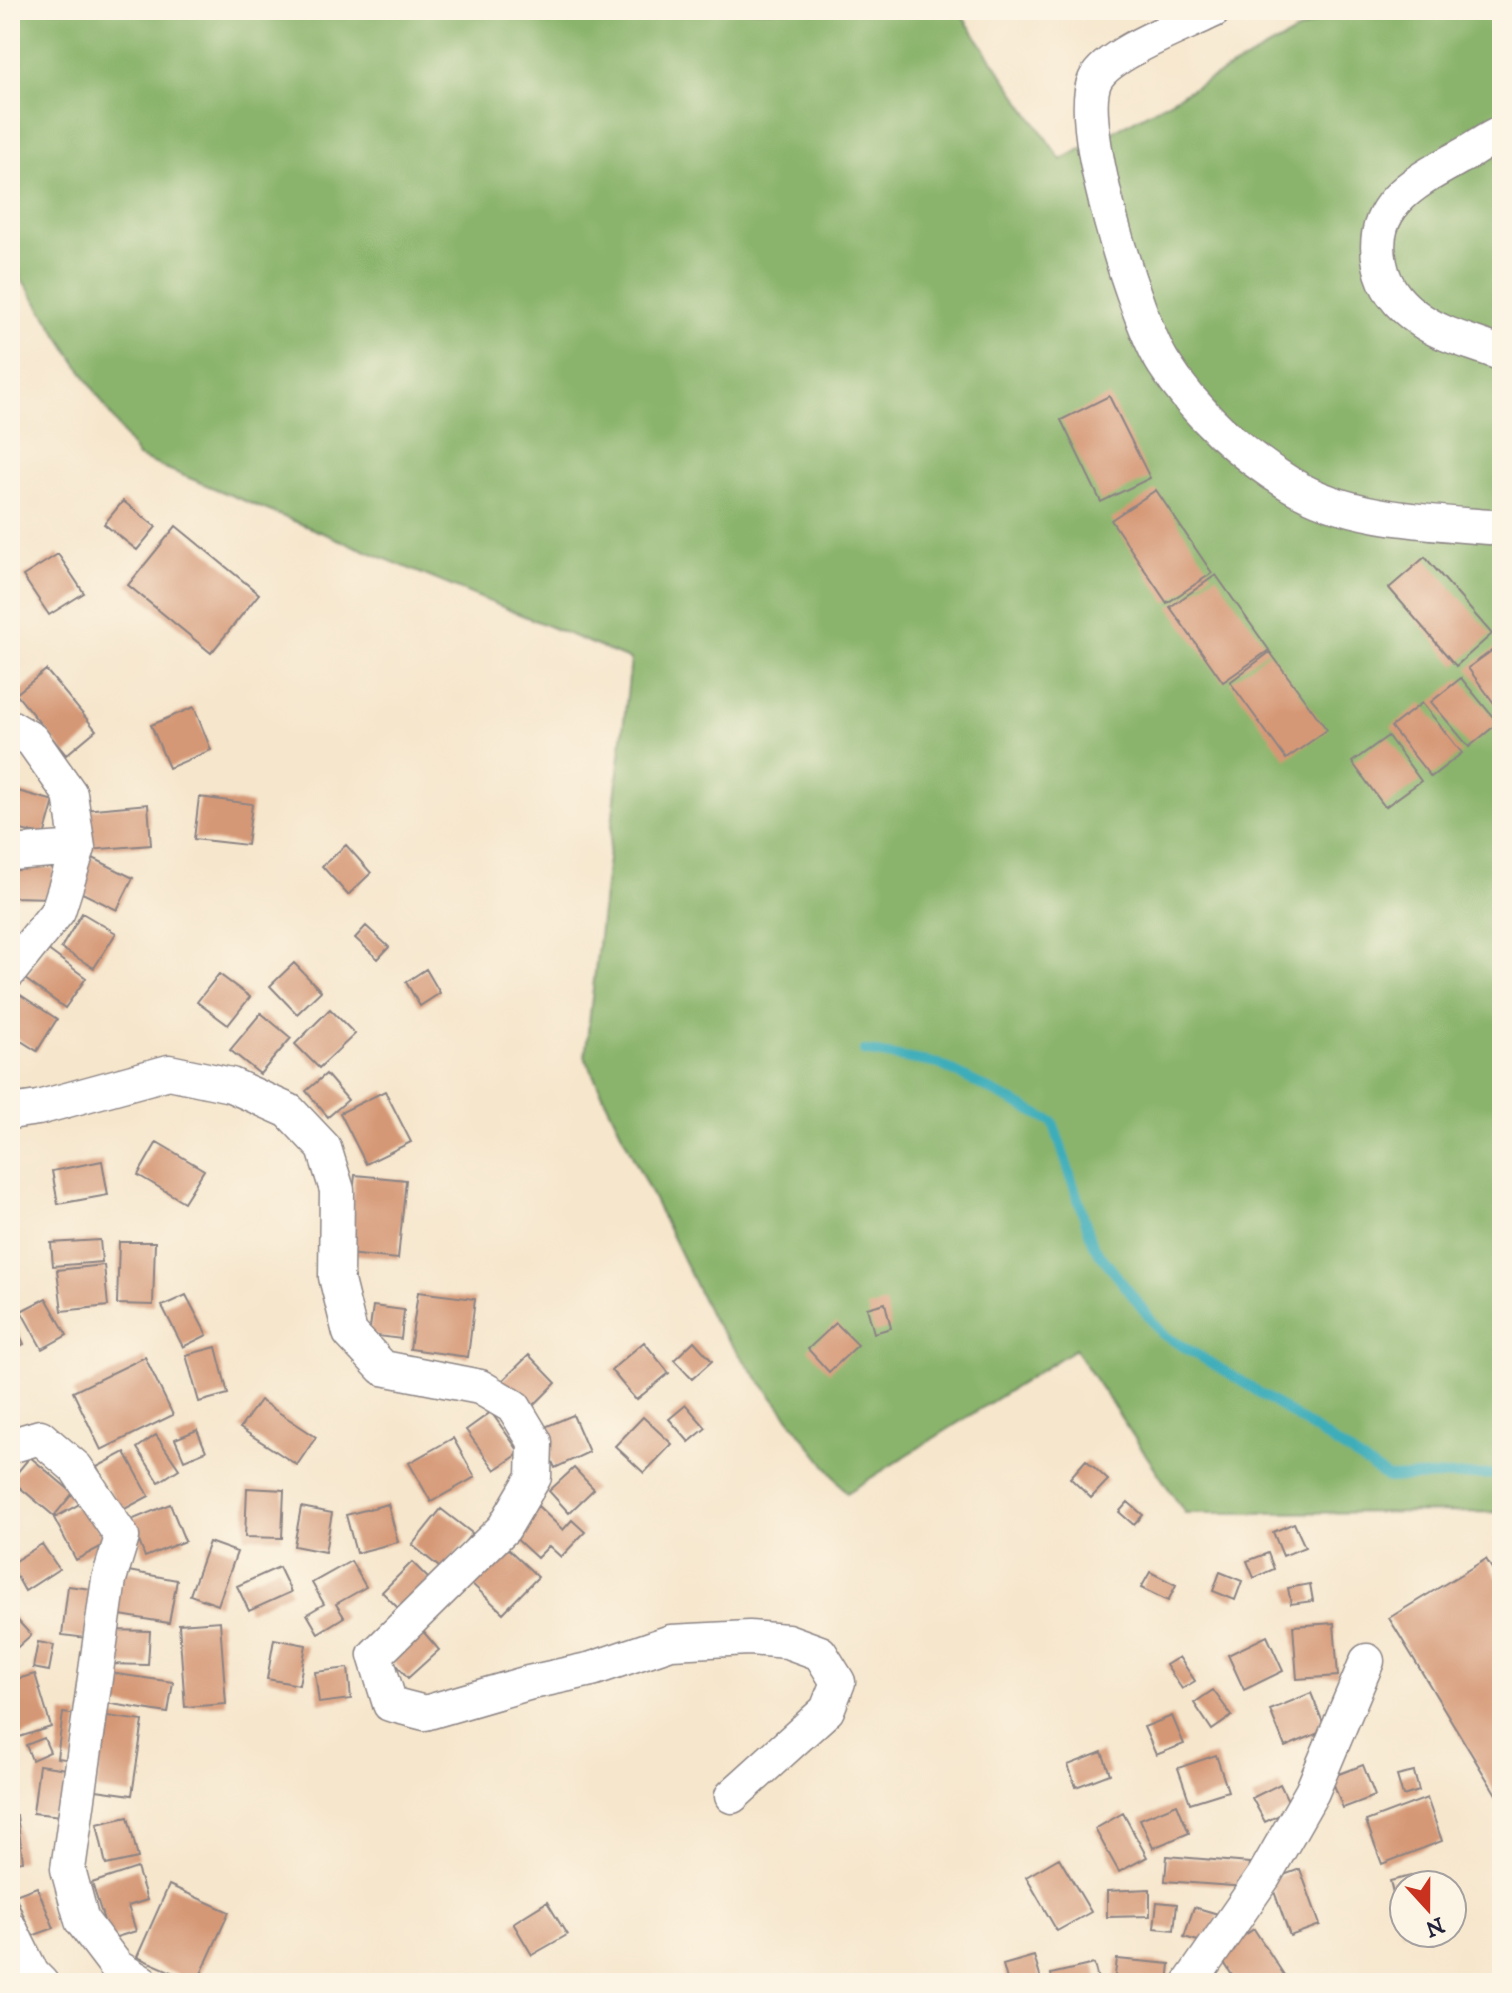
<svg xmlns="http://www.w3.org/2000/svg" width="1512" height="1993" font-family="'IM FELL DW Pica',serif">
<style>
.forest{fill:#8ab46c;stroke:#566b54;stroke-width:2}
.lines{fill:none;stroke-linecap:round;stroke-linejoin:round}
.stream{stroke:#3eadba;stroke-width:10}
.building{fill:#d59876}
.street-casing{stroke:#8c8484;stroke-width:37}
.street{stroke:#fff;stroke-width:34}
</style>
<rect width="100%" height="100%" fill="#fcf5e5"/>
<filter id="ink" filterUnits="userSpaceOnUse"><feTurbulence type="fractalNoise" baseFrequency=".0125" numOctaves="2"/><feDisplacementMap in="SourceGraphic" scale="16" xChannelSelector="R" yChannelSelector="G"/><feConvolveMatrix kernelMatrix="1 2 1 2 8 2 1 2 1" color-interpolation-filters="sRGB"/></filter>
<filter id="wash" filterUnits="userSpaceOnUse"><feTurbulence type="fractalNoise" baseFrequency=".006" numOctaves="4" result="noise"/><feDisplacementMap in="SourceGraphic" scale="32" xChannelSelector="R" yChannelSelector="G"/><feGaussianBlur stdDeviation="1.8" result="paint"/><feColorMatrix in="noise" values="0 0 0 0 0 0 0 0 0 0 0 0 0 0 0 0 0 1.4 0 .05"/><feComposite in="paint" operator="in"/></filter>
<g filter="url(#wash)">
<rect width="100%" height="100%" fill="#f6e6cc"/>
<path class="forest" d="M10,10h948l103,150 276,-150h165v1507l-4,-5 -313,1 -110,-164 -228,144 -135,-174 -127,-261 46,-398 -493,-203 -128,-196z"/>
<g class="lines">
<path class="stream" d="M864,1051l75,13 114,58 40,123 69,89 81,48 145,96 114,-4"/>
</g>
<g id="blocks">
<path class="building" d="M1109,396l41,82 -49,24 -40,-82z
M1156,490l56,83 -45,30 -56,-83z
M123,501l33,26 -19,23 -33,-26z
M176,526l83,68 -48,59 -83,-68z
M58,554l26,39 -35,22 -26,-39z
M1425,557l67,77 -36,32 -67,-78z
M1216,575l53,75 -46,32 -53,-75z
M1497,647l5,8v59l-34,-46z
M1270,652l57,78 -41,29 -56,-77z
M46,670l50,60 -30,25 -50,-61z
M1461,678l37,45 -29,24 -38,-45z
M1422,703l40,50 -31,24 -40,-50z
M194,707l17,43 -42,18 -18,-43z
M1388,736l33,45 -36,26 -33,-45z
M14,790l40,11 -10,35 -34,-9z
M199,797l53,7 -5,41 -53,-6z
M148,804l3,41 -63,5 -4,-40z
M346,845l25,28 -23,22 -26,-29z
M91,857l42,21 -16,32 -43,-21z
M10,866l44,2v30l-44,-1z
M82,913l34,20 -22,35 -33,-20z
M366,926l23,21 -11,12 -23,-21z
M47,949l39,29 -21,30 -40,-29z
M294,963l27,28 -24,23 -27,-28z
M426,969l14,24 -20,13 -14,-24z
M219,974l31,23 -22,28 -31,-23z
M16,992l41,27 -20,32 -27,-17v-33z
M330,1009l25,25 -36,34 -24,-24z
M261,1013l30,25 -31,36 -30,-24z
M326,1074l22,26 -20,17 -22,-26z
M385,1091l26,51 -45,22 -26,-51z
M157,1142l47,28 -20,32 -46,-27z
M102,1161l6,34 -50,9 -6,-33z
M355,1175l51,5 -8,79 -51,-5z
M100,1240l2,22 -49,4 -2,-23z
M119,1242h36l-2,63 -36,-1z
M104,1265l4,41 -46,5 -5,-41z
M418,1292l57,7 -7,58 -58,-8z
M186,1295l21,40 -24,12 -21,-41z
M46,1298l21,37 -25,14 -21,-38z
M885,1303l6,25 -17,5 -7,-25z
M373,1306l31,4 -3,29 -32,-4z
M13,1320l11,24 -14,7v-29z
M836,1323l22,22 -29,27 -21,-23z
M694,1341l18,20 -20,18 -18,-19z
M644,1342l25,31 -33,27 -25,-30z
M216,1347l12,47 -29,8 -13,-47z
M529,1355l27,28 -27,27 -28,-28z
M145,1357l28,58 -72,35 -28,-58z
M260,1400l56,37 -19,28 -57,-37z
M686,1405l20,23 -17,14 -20,-23z
M491,1412l29,41 -25,17 -29,-40z
M573,1415l16,37 -34,16 -17,-38z
M643,1417l29,27 -28,29 -29,-27z
M197,1430l9,21 -22,9 -9,-21z
M156,1435l23,34 -20,13 -22,-34z
M453,1438l22,39 -44,25 -22,-39z
M125,1452l24,44 -28,15 -24,-44z
M30,1457l43,36 -19,23 -43,-36z
M1086,1460l22,20 -17,18 -21,-20z
M574,1468l20,21 -25,24 -20,-22z
M247,1488l37,2 -2,48 -37,-1z
M83,1502l23,42 -30,16 -22,-42z
M1128,1502l15,13 -9,10 -15,-13z
M170,1504l15,37 -40,16 -14,-37z
M388,1504l10,38 -42,11 -10,-38z
M538,1506l25,24 9,-10 13,12 -24,25 -12,-11 -12,12 -26,-24z
M301,1507l31,6 -7,39 -31,-6z
M441,1509l31,24 -29,37 -31,-25z
M1294,1523l11,24 -22,9 -10,-24z
M209,1542l28,10 -19,53 -28,-10z
M42,1544l17,25 -34,22 -15,-27z
M503,1544l35,33 -35,36 -34,-32z
M1268,1553l6,16 -20,9 -7,-17z
M1486,1559l16,26 -2,216 -111,-183z
M351,1561l15,26 -30,17 8,13 -26,16 -11,-19 17,-10 -12,-21z
M412,1562l19,19 -30,30 -19,-19z
M279,1567l12,25 -42,19 -12,-25z
M123,1570l54,10 -8,43 -55,-9z
M1150,1572l26,13 -8,16 -27,-13z
M1220,1572l22,9 -7,19 -22,-9z
M1310,1584l3,17 -22,3 -3,-16z
M68,1586l24,3 -6,49 -24,-3z
M10,1612l21,23 -21,19z
M220,1621l6,83 -41,3 -6,-83z
M1334,1623l4,53 -41,3 -4,-53z
M421,1629l18,21 -31,28 -18,-21z
M108,1630l42,1 -2,34 -42,-1z
M1267,1636l16,35 -39,19 -16,-35z
M274,1639l32,6 -7,40 -32,-6z
M38,1642l16,3 -5,26 -16,-3z
M1179,1657l16,24 -13,8 -16,-24z
M348,1668l3,31 -32,4 -4,-31z
M110,1673l63,9 -5,31 -63,-10z
M35,1674l16,53 -38,12 -3,-58z
M1213,1690l19,26 -20,14 -18,-27z
M1311,1693l15,37 -41,17 -15,-37z
M63,1713l16,2 -6,45 -16,-2z
M107,1716l36,5 -11,74 -36,-5z
M1172,1716l12,28 -28,11 -12,-28z
M44,1738l6,14 -18,8 -6,-15z
M1102,1752l8,22 -34,13 -8,-22z
M1216,1755l12,36 -38,12 -12,-35z
M39,1765l28,4 -5,47 -29,-3z
M1363,1765l12,31 -32,12 -12,-31z
M1414,1772l5,19 -16,5 -6,-20z
M1280,1784l12,25 -27,13 -13,-24z
M1427,1798l15,43 -60,23 -16,-43z
M1177,1804l12,29 -36,15 -13,-29z
M1123,1813l24,44 -28,15 -24,-43z
M17,1816l6,45 -13,2v-46z
M128,1817l10,41 -32,7 -9,-41z
M1167,1856l82,7 -3,24 -81,-6z
M1059,1858l32,54 -34,19 -31,-54z
M137,1868l10,32 -19,6 8,25 -26,8 -18,-56z
M1300,1869l20,56 -30,11 -20,-56z
M1424,1873l3,12h-23l-1,48 -13,-52z
M169,1885l60,27 -32,71 -60,-26z
M37,1887l17,41 -22,8 -17,-41z
M1150,1889v27l-43,1v-26z
M547,1902l20,33 -35,20 -19,-32z
M1157,1902l20,2 -3,26 -20,-2z
M1194,1907l24,7 -9,30 -25,-7z
M1254,1929l32,49 -8,5h-41l-19,-30z
M1034,1956l8,27h-34l-5,-18z
M1117,1959l53,5 -2,19h-54z
M1094,1964l5,19h-46l-2,-9z"/>
</g>
</g>
<g filter="url(#ink)">
<use href="#blocks" fill-opacity="0" stroke="#8c8484" stroke-width="2"/>
<g class="lines">
<g class="street-casing">
<path id="street" d="M1214,10c-27,14 -106,43 -119,70 -21,43 42,243 69,284 30,48 78,91 126,120 61,37 143,38 212,44
M1502,133c-15,6 -28,17 -42,24 -45,25 -92,48 -80,107 5,26 21,43 42,57 24,16 54,22 80,33
M10,727l22,13 38,54 8,54 -20,63 -48,60
M10,853l68,-5
M10,1112l28,-4 131,-36 62,13 58,26 35,37 13,42 -1,87 14,56 33,35 97,19 34,20 21,35 -1,35 -30,51 -129,127 15,49 35,9 103,-30 64,-14 79,-27 78,-4 38,3 33,12 18,29 -11,28 -95,86
M10,1446l30,-9 36,31 46,69 -13,42 -41,290 14,52 35,46 26,16
M10,1929l22,45 9,9
M1190,1983l74,-107 48,-84 55,-131"/>
</g>
<use href="#street" class="street"/>
</g>
</g>
<rect width="1512" height="1993" fill="none" stroke="#fcf5e5" stroke-width="40"/>
<g transform="translate(1428 1909) rotate(159)"><circle r="38" fill="#fcf5e5" stroke="#a5a1a1" stroke-width="2"/>
<path d="M0-6L14 30L0 20L-14 30Z" fill="#c8321e"/>
<text y="-12" font-size="22" font-weight="bold" text-anchor="middle" fill="#22223b">N</text>
</g>
</svg>
